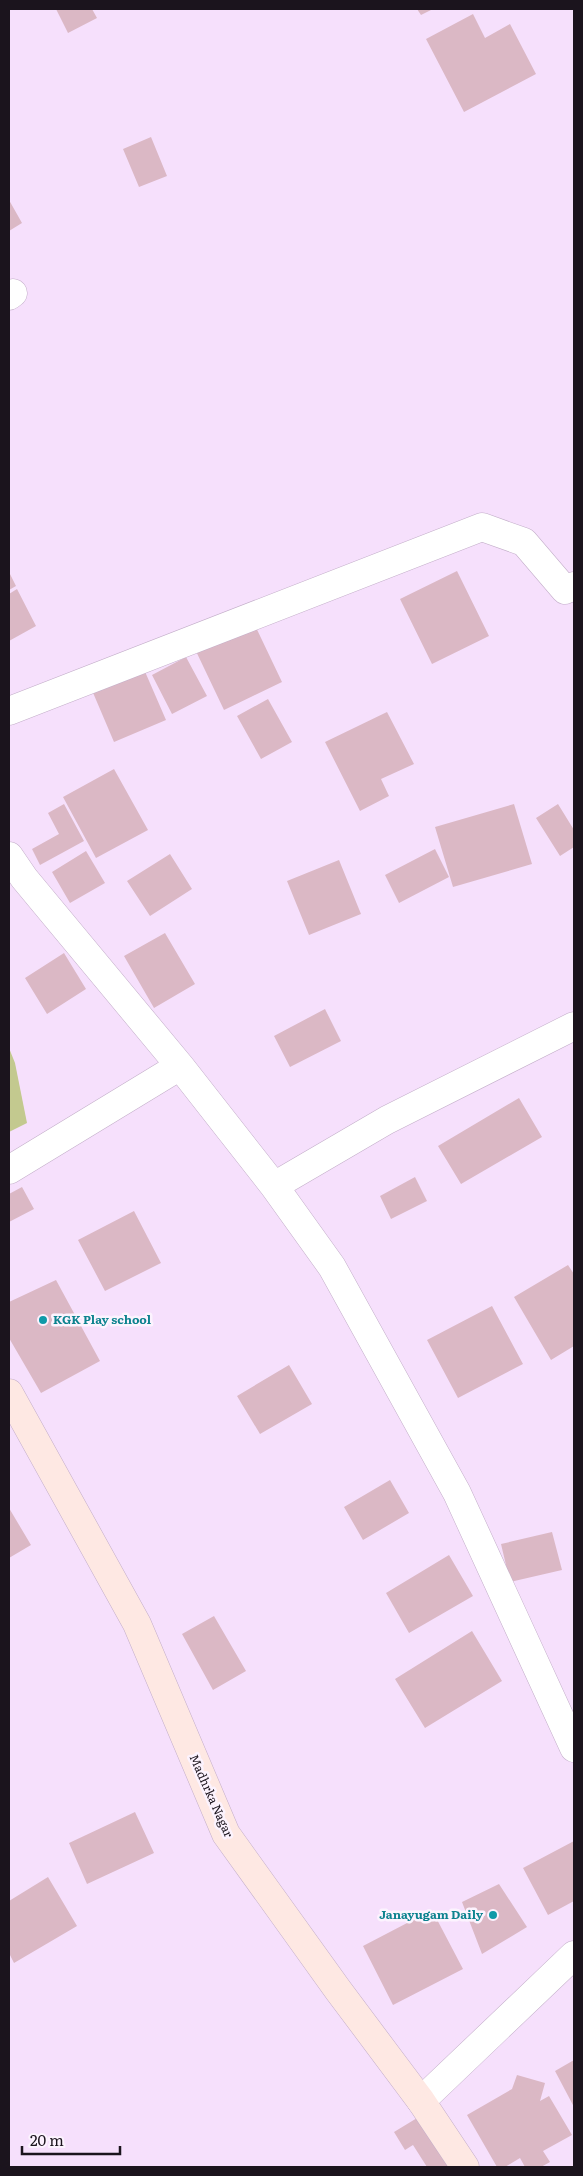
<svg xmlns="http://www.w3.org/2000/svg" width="583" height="2176" font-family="Literata,serif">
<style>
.green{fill:#c3c98f}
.building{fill:#dbb8c5}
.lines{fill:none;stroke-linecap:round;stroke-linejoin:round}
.street-casing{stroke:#c3aec9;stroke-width:29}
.secondary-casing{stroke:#c3aec9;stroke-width:29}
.street{stroke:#fff;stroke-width:28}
.secondary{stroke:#fee8e3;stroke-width:28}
.culture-dot{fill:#0f9aa8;stroke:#fcf3fe;stroke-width:2}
.labels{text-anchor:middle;stroke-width:5;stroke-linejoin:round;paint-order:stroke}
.culture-label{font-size:12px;font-weight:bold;fill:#0d838f;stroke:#fcf3fe;text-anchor:start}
.street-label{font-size:12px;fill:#1b141d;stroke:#fcf3fe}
</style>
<rect width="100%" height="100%" fill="#f6e0fc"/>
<path class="green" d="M9,1048l6,15 12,60 -18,9z"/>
<path class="building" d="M56,9h36l5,9 -29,15z
M417,9h16l-12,6z
M473,14l12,24 25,-14 26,50 -72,38 -38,-73z
M151,137l16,39 -28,11 -16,-38z
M9,200l13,23 -13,8z
M457,571l32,65 -57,28 -32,-65z
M9,572l7,14 -7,4z
M17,589l19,37 -27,15v-47z
M252,619l30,63 -58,28 -30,-63z
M186,657l21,39 -35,18 -20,-39z
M143,667l23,53 -52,22 -23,-54z
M268,699l24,43 -31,17 -24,-43z
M387,712l27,52 -33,15 8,17 -29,15 -35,-69z
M114,769l34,61 -52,28 -33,-61z
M64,804l20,37 -44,24 -8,-16 27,-15 -11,-21z
M514,804l18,60 -79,23 -18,-60z
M558,804l16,26v17l-14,9 -24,-38z
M435,849l14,28 -50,26 -14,-28z
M86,851l19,32 -35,20 -18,-31z
M170,854l22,35 -42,27 -23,-35z
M339,860l22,54 -52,21 -22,-54z
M165,933l30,51 -41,24 -30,-52z
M64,953l22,36 -39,25 -22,-36z
M325,1009l16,32 -51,26 -16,-31z
M519,1098l23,39 -81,47 -23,-38z
M415,1177l12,24 -36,18 -11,-23z
M22,1187l12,22 -25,13v-28z
M134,1211l27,52 -56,28 -27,-51z
M568,1265l6,9v72l-23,14 -37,-63z
M56,1280l44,81 -59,32 -32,-55v-36z
M492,1306l31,58 -65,34 -31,-58z
M289,1365l23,39 -52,30 -23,-38z
M390,1480l19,33 -46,27 -19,-33z
M9,1508l22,37 -22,13z
M552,1532l10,38 -52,12 -9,-38z
M449,1555l24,41 -64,37 -23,-40z
M214,1616l32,55 -33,19 -31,-56z
M472,1631l30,50 -77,47 -30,-49z
M135,1812l19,41 -67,31 -18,-41z
M574,1841v60l-26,14 -25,-47z
M48,1877l29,49 -63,37 -5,-10v-52z
M499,1884l28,43 -45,27 -20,-52z
M432,1910l31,59 -70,36 -30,-59z
M574,2060v47l-19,-36z
M517,2075l28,8 -5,18 9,-5 23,39 -29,16 7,11 -9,5h-16l-5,-9 -15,9h-8l-30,-52 45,-26z
M422,2115l32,52h-27l-14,-22 -8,5 -11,-18z"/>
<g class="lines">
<g class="street-casing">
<path id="street" d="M9,296l4,-3
M9,711l473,-184 42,15 41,48 9,-4
M9,856l15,22 156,188 94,120 58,81 125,226 117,255
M9,1170l171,-104
M274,1186l113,-66 187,-94
M421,2101l153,-146"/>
</g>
<g class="secondary-casing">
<path id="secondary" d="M9,1393l128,231 89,210 112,156 83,111 44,66"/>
</g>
<use href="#street" class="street"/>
<use href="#secondary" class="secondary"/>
</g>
<g class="culture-dot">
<circle cx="43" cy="1320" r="5"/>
<circle cx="493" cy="1915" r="5"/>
</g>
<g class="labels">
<g class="culture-label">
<text x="53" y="1324">KGK Play school</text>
<text x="483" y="1919" text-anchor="end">Janayugam Daily</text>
</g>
<g class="street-label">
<text transform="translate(211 1796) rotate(66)" y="4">Madhrka Nagar</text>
</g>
</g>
<rect width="583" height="2176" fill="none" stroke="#1b141d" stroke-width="20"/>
<path d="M22 2146v8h98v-8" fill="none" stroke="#1b141d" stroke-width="2.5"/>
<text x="30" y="2146" font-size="15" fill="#1b141d" stroke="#fcf3fe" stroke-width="4" paint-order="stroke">20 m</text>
</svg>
